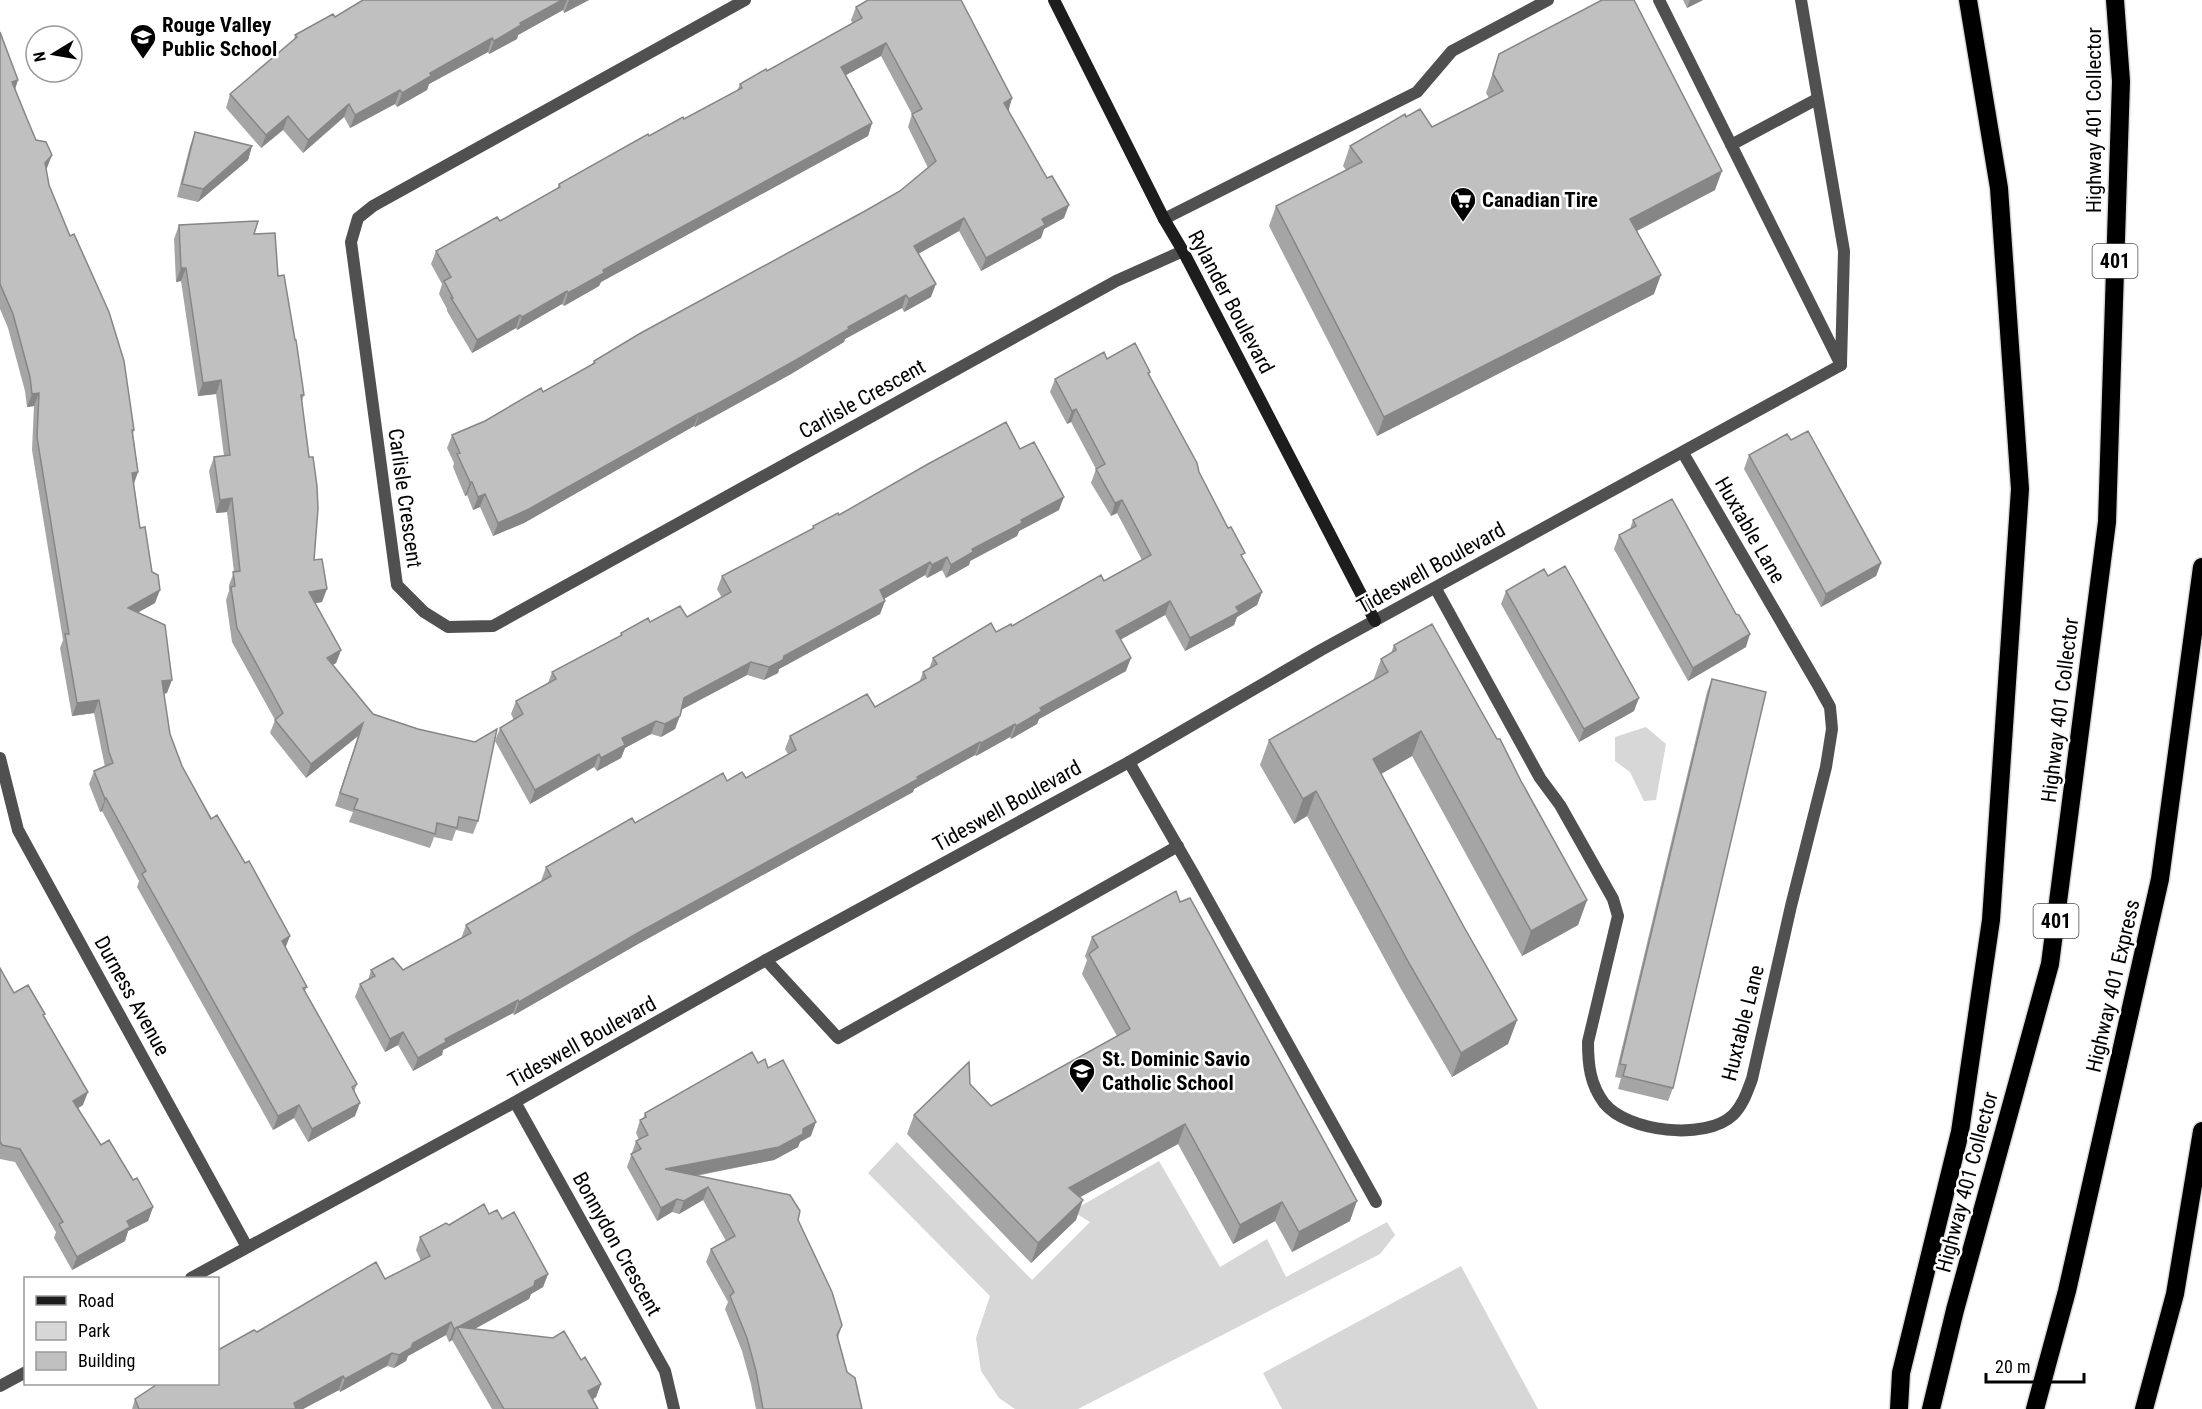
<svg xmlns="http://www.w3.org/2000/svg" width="2202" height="1409" font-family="'Roboto Condensed',sans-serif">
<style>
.green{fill:#d7d7d7}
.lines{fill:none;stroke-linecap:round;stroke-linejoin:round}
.highway-casing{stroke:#dbdbdb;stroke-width:21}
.lane{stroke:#505050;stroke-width:12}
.street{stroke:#505050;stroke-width:12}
.secondary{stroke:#1d1d1d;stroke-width:12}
.highway{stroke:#000;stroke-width:18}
.wall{fill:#a5a5a5}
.shaded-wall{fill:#868686}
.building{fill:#c0c0c0;stroke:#868686;stroke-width:1.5}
.labels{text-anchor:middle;stroke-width:5;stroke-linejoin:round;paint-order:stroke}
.shield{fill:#fff;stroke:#4c4c4c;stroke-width:1.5}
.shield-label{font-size:20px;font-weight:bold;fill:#000}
.poi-label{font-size:21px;font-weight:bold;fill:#000;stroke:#fff;text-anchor:start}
.street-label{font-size:21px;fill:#000;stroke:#fff}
</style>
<rect width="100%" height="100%" fill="#fff"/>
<path class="green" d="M1646,727l20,17 -10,56 -12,1 -14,-29 -15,-11v-24z
M897,1142l135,138 58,-58 -18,-11 87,-50 61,106 47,-28 19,38 101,-55 8,13 -15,19 -302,155h-63l-16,-11 -18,-27 -5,-33 14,-42 -122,-123z
M1461,1266l77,143h-256l-19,-36z"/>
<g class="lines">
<g class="highway-casing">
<path id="highway" d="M1899,1409l2,-36 59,-241 31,-212 29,-431 -21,-301 -31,-188
M1931,1409l24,-99 95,-346 57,-442 14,-441 -6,-81
M2035,1409l32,-118 93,-412 42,-312
M2144,1409l31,-115 27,-163"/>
</g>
<path class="lane" d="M1659,0l182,365
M1801,0l43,251 -3,113
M1731,145l86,-46
M1164,219l253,-127 35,-41 96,-51
M1129,762l64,111 183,329
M766,960l72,78 340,-192"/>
<path class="street" d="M745,0l-372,206 -15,12 -7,24 46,343 27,27 24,15 45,-1 623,-345 67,-30
M1436,589l104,189 20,27 53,94 5,17 -30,126c0,23 2,42 16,61 23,29 102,38 129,12 10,-10 14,-23 19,-36l39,-173 35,-139 6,-38 -2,-22 -11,-20 -136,-234
M0,758l18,72 229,417
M515,1102l150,269 9,38
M191,1278l324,-176 251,-142 363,-198 192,-112 520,-285
M0,1386l26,-14"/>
<path class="secondary" d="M1054,0l110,219 19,32 192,370"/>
<use href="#highway" class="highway"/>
</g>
<path class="wall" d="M363,0h226l-25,13 -1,-3 -45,25 -1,4 -28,15 -1,-2 -59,32 -2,6 -30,17 -2,-3 -45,24 -6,-11 -41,36 -20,-23 -22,18 -35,-40 4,-14 64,-54 1,-5 40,-18z
M1683,0h20l-16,8z
M856,7l156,91 -4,13 56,107 -20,11 -3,9 -60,33 -22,-40 -41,23 13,43 -27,15 -2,-4 -57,31 -1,3 -53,32 -96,53 -1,-1 -170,97 -31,13 -13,-29 -7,3 -6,-15 -2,1 -12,-29 1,-4 -7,-15 5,-13 33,-14 58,-29 49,-28 2,-3 271,-150 35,-20 28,-23 -20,-41 4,-13 -31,-58 -35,19 26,48 -4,13 -267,146 -2,4 -35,20 -2,-2 -45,26 -1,-2 -44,25 -25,-42v-2l-8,-15 3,-10 -11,-20 5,-13 64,-30 57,-32 2,-5 90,-48 35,-17 53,-28 3,-7 27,-13 85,-48 -1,-3z
M0,32l15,57 32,79 -1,1 3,16 85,245 -1,4 5,38 -4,12 6,44 15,75 -17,9 29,81 -3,1 6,40 12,32 104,182 21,39 -2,4 52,93 -3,8 1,24 -47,26 -14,-24 -21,12 -136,-243 2,-6 -37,-70 -2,1 -11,-28 5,-13 11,-4 -11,-54 -22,3 -12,-68 3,-8 -31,-190 2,-44 -7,1 -2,-16 -17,-63 -8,-19z
M1499,54l216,136 -78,41 17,63 -277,142 -108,-210 7,-20 70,-36 -3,-4 7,-20 56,-29 26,10 57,-29 -3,-5z
M195,132l57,14 -4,14 -50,42 -21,-5 13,-51z
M179,225l75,9 24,42 26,119 -2,6 12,159 8,42 -7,1 26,47 -5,13 -3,2 40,49 105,107 -5,13 -17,-4 -4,11 -18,-4 -4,11 -81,-26 4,-10 -18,-6 23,-70 -52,42 -36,-45 5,-13 -43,-78 -6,-42 3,-9v-6l5,-13 -7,-60 -11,1 -7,-42 5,-14 10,-1 -8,-62 -18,2 -17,-115 -5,1 -2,-43z
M1107,359l43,13 -1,3 94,183 19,34 -5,13 -20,12 -3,8 -49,26 -20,-36 -44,24 5,32 -87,48 -2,5 -26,15 -1,-2 -34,19 -1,-1 -61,34 -1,3 -275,152 -124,71 -1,-2 -70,37 -1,5 -29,16 -15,-26 -13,7 -30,-55 5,-13 8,-4 3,-10h32l58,-31 5,-14 75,-44 5,-14 89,-44 92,-42 19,-3 42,-24 -3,-5 5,-13 85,-29 44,-24 4,-11 6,-3 4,-11 79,-32 92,-45 38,-21 -25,-47 -6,3 -20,-33 5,-14 -25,-47 -4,2 -17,-32 5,-13z
M1791,440l90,123 -5,13 -55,31 -77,-138 5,-14z
M1020,449l39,61 -40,21 -2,5 -47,25 -1,4 -23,13 -4,-8 -15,8 -2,-3 -41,24 1,2 -5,13 -101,55 -1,4 -14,7 -17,-5 -66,35 -6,19 -14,8 -10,-3 -26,14 -4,10 -24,13 -3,-4 -64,37 -35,-63 5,-13 14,-8 -3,-6 5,-13 32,-18 4,-11 68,-36 1,-3 29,-11 37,-5 35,-19 -5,-9 5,-13 90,-47 1,-3 26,-11z
M1633,520l103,94 10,33 -58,34 -74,-132 5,-14 11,-6z
M1548,576l86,135 -55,31 -78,-138 5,-13z
M1394,645l127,136 66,119 -9,25 -56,31 -110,-200 -31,18 83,153 53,93 -9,24 -56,33 -51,-88 -94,-173 -13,8 -34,-59 9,-25 104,-59 8,-22 10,-6z
M1712,679l-39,409 -5,13 -50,-12 3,-11 -6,-1 92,-385z
M1180,902l170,319 -58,31 -17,-31 -42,23 -55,-100 -98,53 -4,23 -45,43 -124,-129 7,-19 56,-31 21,22 126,-70 -35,-62 5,-14 -2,-4 7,-19z
M0,968l14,25 30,24 39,88 -5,3 23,37 32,35 20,27 -5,14 -20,10 -3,10 -53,29 -18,-32 2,-6 -41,-70 -15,-3z
M758,1063l10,5 43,68 -11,6 -2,5 -24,13 -78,16 102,44 44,105 -4,13 9,34 15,37h-106l-5,-25 -9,-33 -17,-42 3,-7 -22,-40 5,-13 15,-8 -23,-41 -24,14 -7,-2 -15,9 -30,-54 9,-26 3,-1 -3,-7 4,-13 3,-1 2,-6z
M489,1214l13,5 46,55 -5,13 -12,7 -2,5 -55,30 107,31 20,24 -5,13 -3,2 5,10h-106l-40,-69 -3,2 -3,-7 -38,21 -2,5 -12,7 -7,-2 -47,26 -1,-2 -36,19h-171l3,-10 122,-67 128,-53 36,-18 -5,-11 4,-13 29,-12z"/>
<path class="shaded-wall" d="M562,0h5l-4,10 -45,25 -1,4 -28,15 5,-13 26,-18z
M569,0h20l-25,13z
M1690,0h13l-16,8z
M492,38l-4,14 -59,32 -2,6 -30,17 5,-14 28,-20z
M886,43l-5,13 -44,24 4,-13z
M18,80l-4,13 -2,-11z
M400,90l-5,14 -45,24 5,-13z
M1012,98l-4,14 -4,-9z
M349,104l-5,13 -41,36 5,-13z
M288,116l-5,14 -22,18 5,-13z
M872,123l-4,13 -267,146 -2,4 -35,20 4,-13 35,-23z
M252,146l-4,14 -50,42 5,-13z
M52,155l-5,13 -7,8 5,-13z
M1722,171l-7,19 -92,48 7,-19z
M1069,205l-5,13 -20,11 -3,9 -60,33 5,-13 56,-39z
M964,218l-5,13 -50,28 5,-13z
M181,268h5l-5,13 -5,1z
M1661,275l-7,19 -277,142 7,-19z
M936,284l-5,13 -27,15 5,-13z
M567,291l-5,13 -45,26 5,-13z
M906,295l-4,13 -57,31 -1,3 -53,32 -96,53 4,-13 149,-87z
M520,315l-4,13 -44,25 5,-13z
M221,380l-5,14 -18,2 5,-13z
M39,393l-5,13 -7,1 5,-13z
M1076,409l-5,13 -4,2 5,-13z
M699,413l-5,13 -170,97 -31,13 5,-13z
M138,472l-5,13 -1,-12z
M470,482h2l-5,13 -2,1z
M485,494l-5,13 -7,3 5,-13z
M1064,497l-5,13 -40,21 -2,5 -47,25 -1,4 -23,13 5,-13 21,-16 49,-29z
M232,498l-5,14 -11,1 4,-13z
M1122,500l-5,13 -6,3 4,-13z
M947,557l-5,13 -15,8 5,-13z
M930,562l-5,13 -50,29 5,-14z
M1881,563l-5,13 -55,31 5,-13z
M327,589l-5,13 -18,3 5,-13z
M160,590l-5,13 -32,18 5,-13z
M1262,592l-5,13 -20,12 -3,8 -49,26 5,-13 46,-31z
M885,601l-5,13 -101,55 -1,4 -14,7 5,-13 15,-11z
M1170,601l-5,14 -54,30 5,-14z
M1750,634l-4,13 -58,34 5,-13z
M341,650l-5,13 -14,8 5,-13z
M1131,658l-5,13 -87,48 -2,5 -26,15 5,-13 24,-18z
M751,662l-4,13 -68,36 5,-13z
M172,680l-5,13 -9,1 4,-13z
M1639,698l-5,13 -55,31 5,-13z
M99,700l-5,13 -22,3 5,-13z
M680,716l-5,13 -14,8 4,-13z
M656,721l-5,13 -26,14 -4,10 -24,13 4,-13 21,-20z
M363,723l-5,13 -52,42 5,-14z
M1015,724l-5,13 -34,19 5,-13z
M1421,731l-9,25 -48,28 9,-25z
M980,742l-5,13 -61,34 -1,3 -275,152 -124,71 5,-13 124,-72z
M599,754l-5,13 -64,37 5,-14z
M1316,791l-9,25 -13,8 9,-25z
M106,798l-4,13 -2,1 5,-13z
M1587,900l-9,25 -56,31 9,-25z
M290,936l-5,13 -3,-8z
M518,1000l-5,13 -70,37 -1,5 -29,16 5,-13 27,-19z
M1517,1020l-9,24 -56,33 9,-24z
M403,1032l-5,13 -13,7 5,-13z
M88,1092l-5,13 -15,9 5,-13z
M360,1103l-5,13 -47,26 4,-13z
M299,1105l-5,13 -21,12 5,-14z
M816,1122l-5,14 -11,6 -2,5 -24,13 -113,22 4,-13 138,-40z
M1185,1124l-7,20 -116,63 7,-19z
M708,1187l-5,13 -24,14 5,-13z
M677,1199l-5,13 -15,9 4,-13z
M1083,1200l-7,20 -45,43 7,-20z
M1357,1201l-7,20 -58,31 7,-20z
M1282,1202l-7,19 -42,23 7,-19z
M153,1207l-5,14 -20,10 -3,10 -53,29 5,-13 50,-36z
M548,1274l-5,13 -12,7 -2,5 -67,37 -4,-9z
M451,1322l-5,13 -38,21 -2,5 -12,7 5,-13 14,-12z
M457,1327l-5,13 -3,2 5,-13z
M392,1353l-5,13 -47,26 5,-13z
M343,1376l-4,14 -36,19h-11l2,-6z
M601,1384l-5,13 -12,8 4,-14z"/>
<path class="building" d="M363,0h199l-42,23 1,2 -27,16 -2,-3 -62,35 1,3 -29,17 -2,-3 -45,25 -6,-11 -41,36 -20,-24 -22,19 -36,-41 67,-57 -2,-2 38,-21 2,3z
M868,0h93l51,98 -8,5 43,75 5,-2 17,29 -27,14 3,6 -59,33 -22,-40 -50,28 22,38 -27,15 -3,-4 -58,32 1,2 -53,31 -97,54v-1l-170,96 -31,14 -13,-29 -7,3 -6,-15h-2l-13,-28 3,-1 -8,-18 33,-14 56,-33 2,4 52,-29 -1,-2 45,-27 226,-123 35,-20 36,-30 -24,-47 10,-5 -36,-66 -45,24 31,56 -269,147 1,3 -36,20 -1,-2 -45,26 -2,-2 -43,25 -26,-42h2l-9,-17 7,-4 -15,-26 61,-34 3,4 60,-34 -1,-3 89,-50 1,2 34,-19 1,2 58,-31 -2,-4 26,-15 1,2 95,-53 -6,-11z
M1602,0h32l88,171 -92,48 31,56 -277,142 -108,-211 86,-44 -12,-16 55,-32 1,3 14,-8 12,18 71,-36 -10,-17 6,-20z
M0,32l18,48 -6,2 18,44 6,14 10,2 6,13 -7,8 4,22 21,51 4,-2 35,78 15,49 10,69h-2l6,42 -6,1 8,55 5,-1 7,45 6,3 2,15 -32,18 37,17 7,55 -10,1 8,53 12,32 29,53 6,-4 28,48 4,-2 41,75 -8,5 25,46 -4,1 54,96 -5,3 8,16 -48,26 -13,-24 -21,11 -136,-242 4,-3 -40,-73 -1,1 -11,-28 19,-8 -4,-11 -10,-52 -22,3 -12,-69h4l-32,-197 2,-44 -7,1 -2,-17 -17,-63 -13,-30z
M195,132l57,14 -49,43 -21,-5z
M258,221l-4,13 21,-1 3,43 6,-1 11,65h1l8,55h-3l8,62h4l4,29 1,23 -4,51 8,-1 5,30 -18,3 32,58 -14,8 46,56 45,15 57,13 22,-13 -19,92 -19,-4 -2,11 -20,-5 -2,11 -81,-25 4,-10 -18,-6 23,-70 -52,41 -36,-44 8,-7 -46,-85 -6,-41 4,-1 -2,-14 7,-1 -8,-73 -12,2 -6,-43 16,-2 -9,-75 -18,3 -17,-115h-5l-2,-43z
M1135,343l15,29 -2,1 49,90 2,9 29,56 3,-1 14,26 -4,2 21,37 -26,15 3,5 -49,26 -20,-37 -54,30 15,27 -91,50 2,3 -26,15 -1,-2 -34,19 -1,-1 -63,35 1,2 -275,151 -124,72 -1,-2 -73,39 1,3 -28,16 -15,-26 -13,7 -30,-55 15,-8 -4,-6 22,-12 10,12 68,-37 -5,-8 85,-49 -5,-9 86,-49 3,5 88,-50 4,8 15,-9 4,6 50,-28 -6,-14 77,-42 8,13 51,-29 -3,-6 14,-8 -4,-6 58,-35 5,9 15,-8 1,2 89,-51 3,6 47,-26 -29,-55 -7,3 -19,-34 9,-5 -29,-55 -4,2 -17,-32 49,-27 3,7z
M1006,422l14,27 14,-7 30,55 -43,23 1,3 -50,26 1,3 -22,13 -4,-8 -15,8 -2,-3 -50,28 5,11 -101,55 -1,4 -14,7 -18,-5 -67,36 -4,18 -15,8 -9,-3 -34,17 3,7 -24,13 -2,-4 -64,36 -35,-62 23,-14 -7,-13 40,-22 -4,-7 70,-37 -1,-2 27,-15 2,4 30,-16 7,11 44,-25 -9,-16 92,-48 -1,-2 25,-13 1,2 89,-51z
M1808,431l73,132 -55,31 -77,-139 38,-21 4,6z
M1672,499l64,115 3,1 11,19 -57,34 -74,-133 17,-9 -3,-6z
M1565,566l74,132 -55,31 -78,-138 38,-22 4,7z
M1432,624l65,115h3l21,42 66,119 -56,31 -110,-200 -48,28 91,168 53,93 -56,33 -51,-88 -94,-174 -13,8 -34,-59 119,-68 -7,-13 15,-9 -2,-5z
M1712,679l54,13 -93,396 -50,-12 3,-11 -6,-1z
M1176,891l4,11 10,-4 167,303 -58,31 -17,-30 -42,23 -55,-101 -116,64 14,12 -45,43 -124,-128 55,-53 1,22 21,22 139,-77 -41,-75 9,-7 -6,-10z
M0,968l14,25 14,-8 17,29 -2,1 45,77 -15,9 28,44 8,-5 24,40 4,-2 16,29 -26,14 3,6 -53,30 -18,-33 4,-2 -43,-73 -18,-4 -2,-4z
M752,1052l6,11 7,-4 3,9 15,-8 33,62 -13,7v5l-24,13 -114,22 125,26 10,16 -2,9 34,72 10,33 -5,10 10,37 8,6 7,31h-99l-7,-38 -9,-33 -17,-42 4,-4 -23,-43 24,-13 -27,-49 -24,14 -7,-2 -16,9 -30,-54 10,-5 -5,-8 12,-6 -8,-15 6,-3 -1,-4z
M484,1204l5,10 8,-4 5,9 12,-7 34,62 -13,7 -1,5 -76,41 95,11 11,-7 17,29 4,-3 16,27 -13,7 10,18h-94l-47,-82 -3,2 -3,-7 -38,21 -2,5 -12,7 -7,-2 -47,26 -2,-3 -49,27 2,6h-157l-4,-10 24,-16h59v-33l36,-20 3,2 119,-70 9,17 45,-23 -10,-19 26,-14 3,2z"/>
<defs>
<g id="school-pin" transform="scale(1.35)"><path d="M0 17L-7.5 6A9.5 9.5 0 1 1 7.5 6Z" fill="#000" stroke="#fff"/><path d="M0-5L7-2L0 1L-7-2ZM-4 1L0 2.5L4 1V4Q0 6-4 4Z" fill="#fff"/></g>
<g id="supermarket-pin" transform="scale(1.35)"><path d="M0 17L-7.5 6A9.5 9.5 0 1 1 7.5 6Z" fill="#000" stroke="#fff"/><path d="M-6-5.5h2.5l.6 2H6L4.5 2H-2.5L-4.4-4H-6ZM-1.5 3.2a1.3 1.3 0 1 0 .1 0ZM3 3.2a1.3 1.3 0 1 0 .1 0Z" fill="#fff"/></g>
</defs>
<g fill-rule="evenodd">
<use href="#school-pin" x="143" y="37"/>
<use href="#supermarket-pin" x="1463" y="200"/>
<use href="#school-pin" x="1082" y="1071"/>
</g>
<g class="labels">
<g class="shield">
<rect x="2092.5" y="244" width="45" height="34" rx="4.5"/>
<rect x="2033.5" y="904" width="45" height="34" rx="4.5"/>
</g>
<g class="shield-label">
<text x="2115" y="268">401</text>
<text x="2056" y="928">401</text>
</g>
<g class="poi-label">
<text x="162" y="32">Rouge Valley<tspan x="162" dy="24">Public School</tspan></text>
<text x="1482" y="207">Canadian Tire</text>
<text x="1102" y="1066">St. Dominic Savio<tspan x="1102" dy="24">Catholic School</tspan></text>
</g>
<g class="street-label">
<text transform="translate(2094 120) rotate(-90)" y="7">Highway 401 Collector</text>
<text transform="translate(1231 302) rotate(62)" y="7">Rylander Boulevard</text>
<text transform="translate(862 399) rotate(-29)" y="7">Carlisle Crescent</text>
<text transform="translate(405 498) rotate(82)" y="7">Carlisle Crescent</text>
<text transform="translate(1750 530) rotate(60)" y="7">Huxtable Lane</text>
<text transform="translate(1431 568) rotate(-29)" y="7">Tideswell Boulevard</text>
<text transform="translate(2060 710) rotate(-83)" y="7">Highway 401 Collector</text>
<text transform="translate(1007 806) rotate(-29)" y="7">Tideswell Boulevard</text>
<text transform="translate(2113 986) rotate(-77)" y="7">Highway 401 Express</text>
<text transform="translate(132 996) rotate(61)" y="7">Durness Avenue</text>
<text transform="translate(1743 1023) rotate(-76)" y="7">Huxtable Lane</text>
<text transform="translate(582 1042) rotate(-29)" y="7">Tideswell Boulevard</text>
<text transform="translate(1967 1182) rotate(-75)" y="7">Highway 401 Collector</text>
<text transform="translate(617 1244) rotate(61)" y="7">Bonnydon Crescent</text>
</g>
</g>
<rect x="24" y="1277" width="195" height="108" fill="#ffffff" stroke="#999999" stroke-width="1.5"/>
<rect x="36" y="1296" width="30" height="9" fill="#1d1d1d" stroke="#999999" stroke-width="1.5"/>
<text x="78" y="1307" font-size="18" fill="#000000">Road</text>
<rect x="36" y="1322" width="30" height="18" fill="#d7d7d7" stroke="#999999" stroke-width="1.5"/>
<text x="78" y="1337" font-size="18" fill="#000000">Park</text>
<rect x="36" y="1352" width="30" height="18" fill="#c0c0c0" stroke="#999999" stroke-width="1.5"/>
<text x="78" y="1367" font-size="18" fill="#000000">Building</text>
<g transform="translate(54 54) rotate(259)"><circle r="28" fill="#ffffff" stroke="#999999" stroke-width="1.5"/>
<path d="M0-4.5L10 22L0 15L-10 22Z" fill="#000000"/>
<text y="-9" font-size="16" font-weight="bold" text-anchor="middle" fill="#000000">N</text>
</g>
<path d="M1986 1373v9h98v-9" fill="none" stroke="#000000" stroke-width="3"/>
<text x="1995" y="1373" font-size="18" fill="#000000" stroke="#ffffff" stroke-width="4.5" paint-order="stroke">20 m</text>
</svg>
